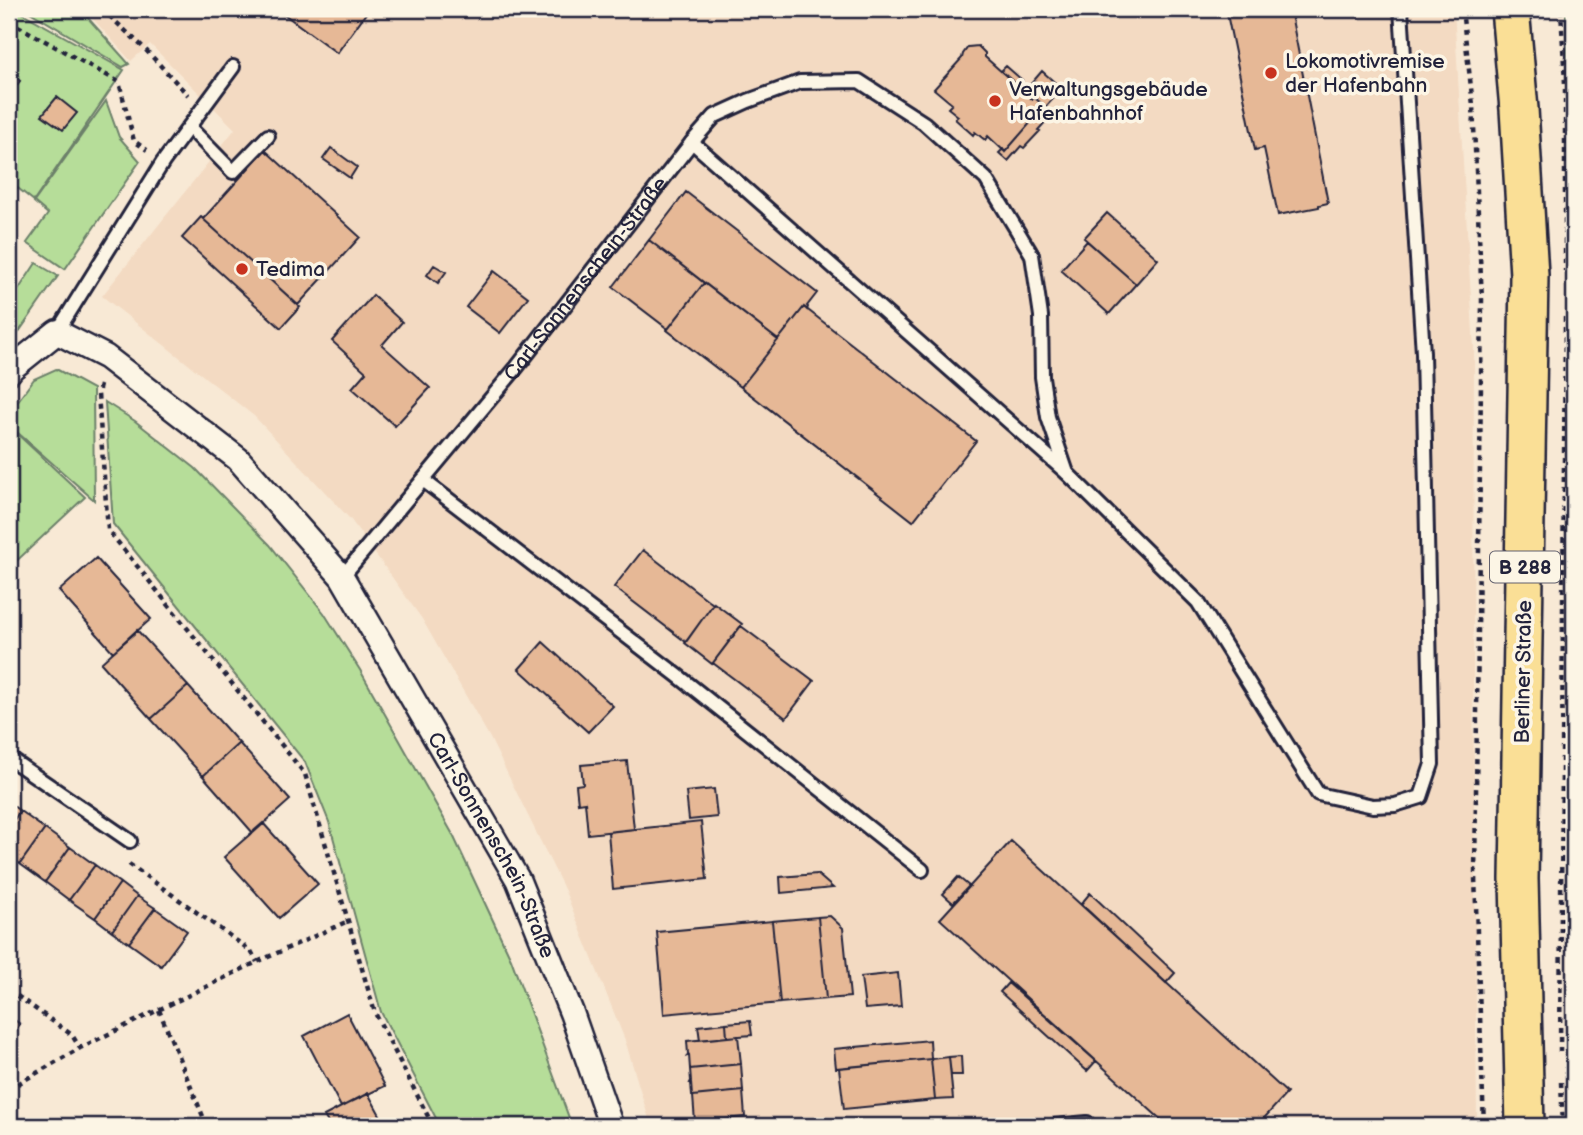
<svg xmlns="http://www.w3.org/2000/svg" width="1583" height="1135" font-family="'Balsamiq Sans',sans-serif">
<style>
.built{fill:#f3dac2}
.green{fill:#b6dd99;stroke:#6c806a;stroke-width:2}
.building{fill:#e6b896;stroke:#22223b;stroke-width:2}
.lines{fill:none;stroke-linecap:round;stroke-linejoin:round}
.service-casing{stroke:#22223b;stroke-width:18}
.minor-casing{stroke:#22223b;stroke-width:28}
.primary-casing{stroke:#22223b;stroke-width:42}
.path{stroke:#22223b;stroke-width:4.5;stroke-dasharray:5 5;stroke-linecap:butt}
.service{stroke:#fcf5e5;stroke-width:12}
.minor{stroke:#fcf5e5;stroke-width:23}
.primary{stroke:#fadf96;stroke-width:37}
.poi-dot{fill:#c8321e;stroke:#fcf5e5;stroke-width:2.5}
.labels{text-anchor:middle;stroke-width:7;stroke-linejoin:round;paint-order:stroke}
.shield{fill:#fcf5e5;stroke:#63616e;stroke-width:2}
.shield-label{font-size:19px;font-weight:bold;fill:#22223b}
.poi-label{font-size:21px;fill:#22223b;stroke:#fcf5e5;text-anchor:start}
.street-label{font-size:21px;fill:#22223b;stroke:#fcf5e5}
</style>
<rect width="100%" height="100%" fill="#f8e9d5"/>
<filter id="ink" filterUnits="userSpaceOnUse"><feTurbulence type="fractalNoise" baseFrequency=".0143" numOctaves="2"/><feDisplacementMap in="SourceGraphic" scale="14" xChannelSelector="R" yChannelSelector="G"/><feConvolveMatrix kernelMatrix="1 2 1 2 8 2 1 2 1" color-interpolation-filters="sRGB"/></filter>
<g filter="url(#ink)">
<path class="built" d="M84,9h1370l20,340 -1,327 4,450h-826l-26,-86 -60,-149 -75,-153 -68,-119 -71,-99 -97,-104 -152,-120 133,-167 -85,-85 -19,17z"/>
<path class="green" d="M9,9h6l109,61 -90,131 -25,-20z
M25,9h55l49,55 -6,3z
M1566,9h8v1072l-2,-448 1,-341z
M106,101l13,36 21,24 -75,108 -38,-26 21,-29 -14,-12z
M36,263l22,13 -49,70v-42z
M56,369l37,20 1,111 -85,-75v-12l25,-34z
M105,402l30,19 60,47 75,77 54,68 36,57 92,163 59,126 61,167h-132l-59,-114 -52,-190 -24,-60 -192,-238z
M13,430l72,67 -76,71v-132z"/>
<path class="building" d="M277,9h92l-32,44z
M1226,9h64l38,194 -9,2v2l-41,8 -14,-67 -9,2z
M978,46l7,7v4l47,42 3,-1 8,7v9l-6,6 -5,1 -27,31 -17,-16 -3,4 -10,-8 -2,3 -18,-16 3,-3 -10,-8 4,-4 -18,-15 28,-31 1,-4 5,-7z
M1006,66l16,14 -4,4 2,2 -1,1 -18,-16z
M1042,71l20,18 -19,21v-5l-8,-7 -3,1 -8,-7z
M9,72l11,9 -11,14z
M57,97l20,16 -14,17 -21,-15z
M1045,108l8,7 -2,3 -2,2 -1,-1 -10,11 2,1 -16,17 -3,-2 -13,15 -9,-8 4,-4 2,3 27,-31 5,-1 6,-6v-4z
M331,148l26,19 -7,11 -27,-19z
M265,150l95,87 -62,68 -95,-86z
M686,192l131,101 -10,13 1,1 -1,3 -3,-3 -26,33 -129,-100z
M1107,213l51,46 -22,25 -52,-46z
M201,217l99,90 -19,21 -99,-90z
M649,240l55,43 -36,46 -55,-42z
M1087,241l49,43 -27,30 -48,-44z
M434,265l12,7 -8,11 -11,-8z
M494,271l34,26 -28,36 -34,-26z
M704,283l74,57 -37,47 -74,-57z
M373,295l29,27 -20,23 48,43 -35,38 -43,-38 14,-16 -34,-31z
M804,307l172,134 -63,80 -172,-134z
M643,550l70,54 -27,38 -72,-55z
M96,558l55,61 -38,33 -54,-61z
M714,603l28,21 -30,40 -27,-21z
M741,626l73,55 -28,37 -73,-55z
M137,630l51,56 -37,33 -50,-56z
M543,642l70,64 -25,26 -69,-63z
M188,686l51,57 -36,33 -52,-57z
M239,743l51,57 -37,33 -50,-57z
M627,761l7,68 -46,5 -3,-32 -7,1 -2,-18 7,-1 -2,-19z
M714,789l3,28 -28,3 -3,-28z
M9,803l11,8 -11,16z
M20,811l25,18 -25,35 -11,-8v-29z
M701,822l6,57 -94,10 -5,-57z
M263,823l55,61 -39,34 -55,-61z
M45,829l25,18 -25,35 -25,-18z
M1011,841l276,252 -30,33h-89l-228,-207z
M70,847l25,18 -26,35 -24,-18z
M95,865l25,18 -25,35 -26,-18z
M817,874l16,14 -52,5 -1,-16z
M958,877l11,9 -16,17 -10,-9z
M120,883l17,13 -25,35 -17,-13z
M1090,893l85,80 -9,10 -85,-79z
M137,896l18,12 -26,35 -17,-12z
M155,908l32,23 -26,35 -32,-23z
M830,916l13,12 7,69 -24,2 -8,-82z
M818,917l8,82 -46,4 -8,-82z
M772,921l8,82 -116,11 -7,-82z
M898,973l3,33 -36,3 -4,-32z
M1008,983l88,78 -9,10 -87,-79z
M347,1013l38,73 -44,21 -37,-71z
M9,1016l11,8 -11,16z
M750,1021l2,14 -25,2 -1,-14z
M726,1023l1,14 -27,3 -2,-14z
M738,1036l3,28 -51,5 -1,-14 -2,1 1,-2 -1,-13z
M930,1040l1,19 -95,9 -2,-19z
M961,1056l1,19h-11l-2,-18z
M949,1057l4,42 -18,1 -4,-41z
M931,1059l4,41 -91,9 -5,-41z
M741,1064l2,27 -51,5 -1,-13h-1l1,-2 -1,-12z
M743,1091l2,26 -50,5 -2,-26z
M368,1093l18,33h-56l-6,-10z"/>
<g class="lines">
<g class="service-casing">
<g id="service">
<path d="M189,127l44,45 35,-36"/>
<path d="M692,142l375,331 131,129 120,192 55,12 22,-1 26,-8 11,-33 -9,-411 -22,-344"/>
<path d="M57,332l106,-170 70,-95"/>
<path d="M423,480l254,195 245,195"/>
<path id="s1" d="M342,577l175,-210 175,-225 23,-26 33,-15 52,-19 59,-1 65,42 62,56 46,76 9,61 1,61 6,40 19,56"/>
<path d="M9,758l121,83"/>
<path d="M1054,1126l33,-3 2,3"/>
</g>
</g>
<g class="minor-casing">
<g id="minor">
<path id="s2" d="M9,372l3,-4 45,-36 49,25 132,102 104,118 176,303 54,134 39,112"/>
</g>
</g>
<g class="primary-casing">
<path id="primary" d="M1510,9l9,100 10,166 -10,604 6,247"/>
</g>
<path class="path" d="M102,9l42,39 44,47
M1462,9l11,96 9,195 -7,577 9,249
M1561,9l4,75v187
M9,21l110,61 15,59 13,9
M100,385l-2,9 10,136 197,244 70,239 58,113
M129,864l122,87 6,11
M9,990l63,45 8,13
M159,1010l48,116
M1560,1052l5,-737
M1561,1082l2,44
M9,1089l71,-41 177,-86 91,-41"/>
<use href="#service" class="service"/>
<use href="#minor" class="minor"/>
<use href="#primary" class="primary"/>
</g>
</g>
<g class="poi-dot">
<circle cx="1271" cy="73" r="7"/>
<circle cx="995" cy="101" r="7"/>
<circle cx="242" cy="269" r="7"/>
</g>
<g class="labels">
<rect class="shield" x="1490" y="551.5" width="70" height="31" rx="5"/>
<g class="shield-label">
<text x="1525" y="574">B 288</text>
</g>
<g class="poi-label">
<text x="1285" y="68">Lokomotivremise<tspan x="1285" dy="24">der Hafenbahn</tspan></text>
<text x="1009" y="96">Verwaltungsgebäude<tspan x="1009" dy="24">Hafenbahnhof</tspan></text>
<text x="256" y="276">Tedima</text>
</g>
<g class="street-label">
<text dy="7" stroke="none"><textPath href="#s1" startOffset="385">Carl-Sonnenschein-Straße</textPath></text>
<text transform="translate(1523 672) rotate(-89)" y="7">Berliner Straße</text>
<text dy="7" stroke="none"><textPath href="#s2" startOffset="749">Carl-Sonnenschein-Straße</textPath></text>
</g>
</g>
<rect width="1583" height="1135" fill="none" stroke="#fcf5e5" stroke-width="35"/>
<rect x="18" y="18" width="1548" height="1100" fill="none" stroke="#22223b" stroke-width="2.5" filter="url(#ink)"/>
</svg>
